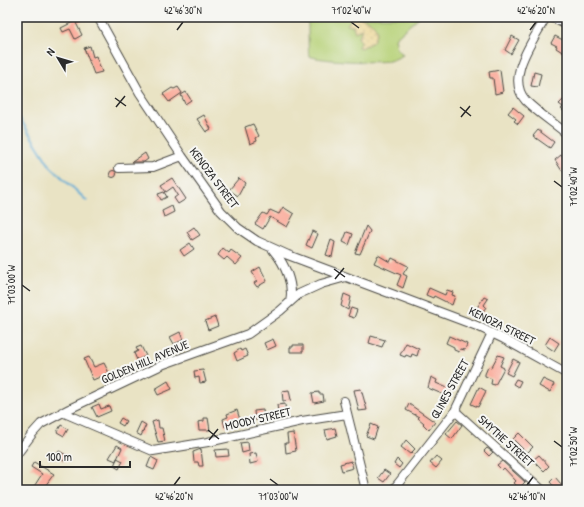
<svg xmlns="http://www.w3.org/2000/svg" width="584" height="507" font-family="'Patrick Hand',sans-serif">
<style>
.grass{fill:#b7d278;stroke:#717e52}
.sand{fill:url(#sand-dots);stroke:#8c8264}
.lines{fill:none;stroke-linecap:round;stroke-linejoin:round}
.stream{stroke:#5dacd7;stroke-width:2}
.building{fill:#fba796}
.minor-casing{stroke:#484742;stroke-width:10}
.minor{stroke:#fff;stroke-width:8}
.ticks{fill:none;stroke:#2b2b2b;stroke-width:1.5}
.labels{text-anchor:middle;stroke-width:4;stroke-linejoin:round;paint-order:stroke}
.street-label{font-size:12px;fill:#2b2b2b;stroke:#f6f6f2}
.neatline{fill:none;stroke:#2b2b2b;stroke-width:1.5}
.ticks-label{font-size:10px;text-anchor:middle;fill:#2b2b2b}
</style>
<defs>
<pattern id="sand-dots" width="8" height="8" patternUnits="userSpaceOnUse"><rect width="8" height="8" fill="#eeda9e"/><path d="M2 2h.1M6 6h.1" fill="none" stroke="#cb8" stroke-width="1.8" stroke-linecap="round"/></pattern>
</defs>
<rect width="100%" height="100%" fill="#f6f6f2"/>
<filter id="ink" filterUnits="userSpaceOnUse"><feTurbulence type="fractalNoise" baseFrequency=".025" numOctaves="2"/><feDisplacementMap in="SourceGraphic" scale="8" xChannelSelector="R" yChannelSelector="G"/><feConvolveMatrix kernelMatrix="1 2 1 2 8 2 1 2 1" color-interpolation-filters="sRGB"/></filter>
<filter id="wash" filterUnits="userSpaceOnUse"><feTurbulence type="fractalNoise" baseFrequency=".012" numOctaves="4" result="noise"/><feDisplacementMap in="SourceGraphic" scale="16" xChannelSelector="R" yChannelSelector="G"/><feGaussianBlur stdDeviation="0.9" result="paint"/><feColorMatrix in="noise" values="0 0 0 0 0 0 0 0 0 0 0 0 0 0 0 0 0 1.4 0 .05"/><feComposite in="paint" operator="in"/></filter>
<g filter="url(#wash)">
<rect width="100%" height="100%" fill="#e9e3c4"/>
<path class="grass" d="M308,17h111l-24,21 2,10 6,7c-4,2 -9,5 -14,6 -14,2 -68,0 -80,-5 -1,-3 -1,-32 -1,-39z"/>
<path class="sand" d="M352,17c10,0 22,4 25,14l-4,11 -12,6 -3,-1 3,-6 -3,-3 4,-9 -7,3 -2,-6 -6,-1z"/>
<g class="lines">
<path class="stream" d="M17,114l33,52 37,35"/>
</g>
<g id="blocks">
<path class="building" d="M70,17h10l2,4 -6,2 6,12 -7,4 -5,-10 -7,3 -2,-4 12,-6z
M512,36l7,4 -8,14 -6,-4z
M555,36l12,6v13l-11,-7 1,-2 -6,-3z
M90,46l3,11 3,-1 6,16 -8,2 -10,-26z
M500,70l3,22 -8,2 -2,-16h-3l-1,-6z
M534,72l7,2 -3,13 -7,-1z
M178,87l4,6 -13,9 -6,-8 9,-6 2,1z
M186,92l5,8 -6,4 -4,-9z
M563,100l4,3v11l-6,-5 2,-2 -4,-3z
M513,107l11,9 -6,8 -4,-3 2,-2 -8,-6z
M204,115l7,14 -5,3 -9,-13z
M253,124l6,12 -3,2 1,3 -7,3 -5,-17z
M538,130l16,12 -4,6 -17,-12z
M145,153l3,6 -4,3h-12z
M561,155l6,9v10l-5,-3 -7,-11z
M109.5 174a3.5 3.5 0 1 1 7 0a3.5 3.5 0 1 1-7 0Z
M172,178l14,21 -8,5 -4,-6 4,-3 -5,-8 -7,5 -5,-7z
M239,178l6,5 -7,13 -9,-6z
M164,192l3,5 -6,3 -3,-6z
M172,206l2,6 -10,5 -2,-6z
M283,207l11,7 -7,13 -17,-10 -7,12 -8,-5 8,-11 4,2 3,-5 9,4z
M366,226l4,5 -10,23 -5,-1z
M194,227l6,8 -8,5 -5,-8z
M312,231l6,3 -6,14 -6,-3z
M347,232l6,2 -4,11 -6,-3z
M331,240l4,2 -3,15 -6,-2z
M190,243l4,6 -10,7 -4,-6z
M223,248l6,5 2,-3 11,8 -6,7 -9,-8 -3,3 -6,-5z
M378,255l12,7 2,-4 16,8 -5,8 4,2 -4,12 -6,-3 4,-10 -27,-12z
M260,267l7,14 -10,6 -3,-4 3,-2 -5,-9z
M429,288l16,7 2,-5 6,2 -1,3 3,1 -3,9 -18,-9 -1,2 -7,-3z
M344,294l7,3 -3,13 -7,-4z
M484,297l4,2 -4,6 2,2 -6,9 -6,-4z
M351,308l6,2 -3,8 -6,-2z
M215,317l3,9 -10,4 -3,-9z
M180,332l3,8 -9,4 -4,-7z
M371,336l14,4 -3,7 -13,-4z
M449,336l18,8 -2,6 -5,-1 -1,3 -5,-2v-3l-8,-4z
M550,337l9,6 -5,8 -9,-6z
M273,339l3,7 -9,4 -3,-7z
M406,343l13,6 -2,7 -5,-2 -1,3 -5,-2 -1,2 -5,-2z
M293,345h10v7h-13v-5h3z
M141,346l5,10 -9,4 -3,-7 4,-2 -2,-3z
M240,349l1,2 4,-2 3,7 -11,5 -3,-8z
M498,355l6,2 -4,9 4,2 -9,17 -4,-1 1,-5 -7,-3v-2l3,-7 3,1z
M89,357l5,10 10,-4 5,10 -16,7 -9,-21z
M513,359l6,3 -7,14 -6,-3z
M203,370l3,12 -6,1 -1,-6 -4,1 -1,-7z
M431,377l6,3 -1,3 16,7 -3,7 -21,-9z
M516,379l5,2 -3,6 -5,-3z
M543,379l11,5 -4,8 -11,-6z
M168,381l4,8 -14,6 -3,-6z
M479,387l7,4 -8,16 -7,-3z
M361,389l6,21 -8,1 -5,-21z
M289,390l2,10 -8,1 -1,-10z
M319,392v2h4l1,7 -10,2 -2,-10z
M99,404l2,5 8,-3 2,5 -14,6 -5,-10z
M285,404l1,13 -7,1 -2,-13z
M409,404l26,18 -6,8 -6,-6 1,-1 -6,-5 1,-1 -13,-7z
M237,410l3,10 -4,1v3l-11,3 -2,-8 5,-2 -1,-3z
M263,410l1,9 -9,1 -1,-9z
M121,418l5,3 -3,5 -5,-3z
M204,418h4l2,12h-11l-1,-8 6,-1z
M158,420l1,8h3l3,13 -7,1 -6,-20z
M457,421l5,4 -10,14 -6,-5z
M141,422l5,3 -5,11 -5,-3z
M371,424l7,3 -4,12 -8,-3z
M61,425l7,4 -4,7 -7,-4z
M335,428l2,8 -10,3 -2,-9z
M293,433l3,18 -10,2 -1,-10h3l-1,-9z
M519,433l14,14 -6,6 -14,-14z
M406,440l9,9 -5,5 -9,-7z
M248,442l1,9 -7,2 -2,-10z
M117,445l5,3 -6,13 -7,-3z
M487,448l6,4 -4,4 -5,-5z
M201,449l2,17h-4l-1,-4h-4l-1,-10z
M228,449l1,7 -13,1 -1,-7z
M59,451l9,5 -4,5 -8,-5z
M256,453l2,9 -8,2 -1,-10z
M539,455l10,11 -5,5 -11,-11z
M436,456l6,5 -6,7 -6,-5z
M151,457l7,4 -4,9 -7,-3z
M117,458l6,3 -4,8 -5,-3z
M397,459l5,5 -3,4 -5,-4z
M351,461l2,7 -11,3 -2,-7z
M502,461l23,21 -6,6 -5,-5 2,-2 -12,-13 -2,2 -5,-5z
M34,462l20,12 -12,16 -9,-2 9,-14 -11,-7z
M384,470l6,4 -6,8 -6,-4z
M555,477l6,7 2,-1 4,7h-10l-7,-8z"/>
</g>
</g>
<g filter="url(#ink)">
<use href="#blocks" fill-opacity="0" stroke="#484742" stroke-width="1"/>
<g class="lines">
<g class="minor-casing">
<path id="minor" d="M98,17l42,76 42,63 39,55 17,17 19,13 31,14 189,71 27,13 63,35
M546,17c-12,23 -42,60 -20,84 12,12 28,22 41,33
M551,17l16,8
M119,168l34,-1 29,-11
M273,250c12,14 21,34 17,52
M344,401l22,89
M455,411l87,79
M62,412l91,39 55,-9 94,-21 45,-7
M17,454l15,-20 9,-10 28,-15 95,-45 84,-30 32,-23 19,-17 22,-10 25,-7
M393,490l62,-79 37,-78"/>
</g>
<use href="#minor" class="minor"/>
</g>
</g>
<path class="ticks" d="M351,22l8,6M177,30l6,-8M530,30l6,-8M115,98l11,8M116,107l9,-11M460,107l11,9M461,117l9,-11M554,181l8,6M334,269l11,8M335,279l9,-11M22,285l8,6M208,430l11,9M209,440l9,-11M554,441l8,6M270,479l8,6M174,485l6,-8M527,485l6,-8"/>
<g class="labels">
<g class="street-label">
<text transform="translate(214 178) rotate(53)" y="4">KENOZA STREET</text>
<text transform="translate(502 326) rotate(26)" y="4">KENOZA STREET</text>
<text transform="translate(145 362) rotate(-23)" y="4">GOLDEN HILL AVENUE</text>
<text transform="translate(450 389) rotate(-61)" y="4">GLINES STREET</text>
<text transform="translate(258 419) rotate(-13)" y="4">MOODY STREET</text>
<text transform="translate(506 441) rotate(42)" y="4">SMYTHE STREET</text>
</g>
</g>
<rect width="584" height="507" fill="none" stroke="#f6f6f2" stroke-width="44"/>
<g transform="translate(58 58) rotate(308)" stroke="#f6f6f2" stroke-width="3" paint-order="stroke">
<path d="M0-3L7 15L0 10L-7 15Z" fill="#2b2b2b"/>
<text y="-6" font-size="11" font-weight="bold" text-anchor="middle" fill="#2b2b2b">N</text>
</g>
<path d="M40 461v6h90v-6" fill="none" stroke="#2b2b2b" stroke-width="2"/>
<text x="46" y="461" font-size="12" fill="#2b2b2b" stroke="#f6f6f2" stroke-width="3" paint-order="stroke">100 m</text>
<rect x="22" y="22" width="540" height="463" class="neatline"/>
<g class="ticks-label">
<text x="183" y="14">42°46'30"N</text>
<text x="351" y="14">71°02'40"W</text>
<text x="536" y="14">42°46'20"N</text>
<text transform="translate(573 187) rotate(-90)" y="4">71°02'40"W</text>
<text transform="translate(11 285) rotate(-90)" y="4">71°03'00"W</text>
<text transform="translate(573 447) rotate(-90)" y="4">71°02'50"W</text>
<text x="174" y="500">42°46'20"N</text>
<text x="278" y="500">71°03'00"W</text>
<text x="527" y="500">42°46'10"N</text>
</g>
</svg>
